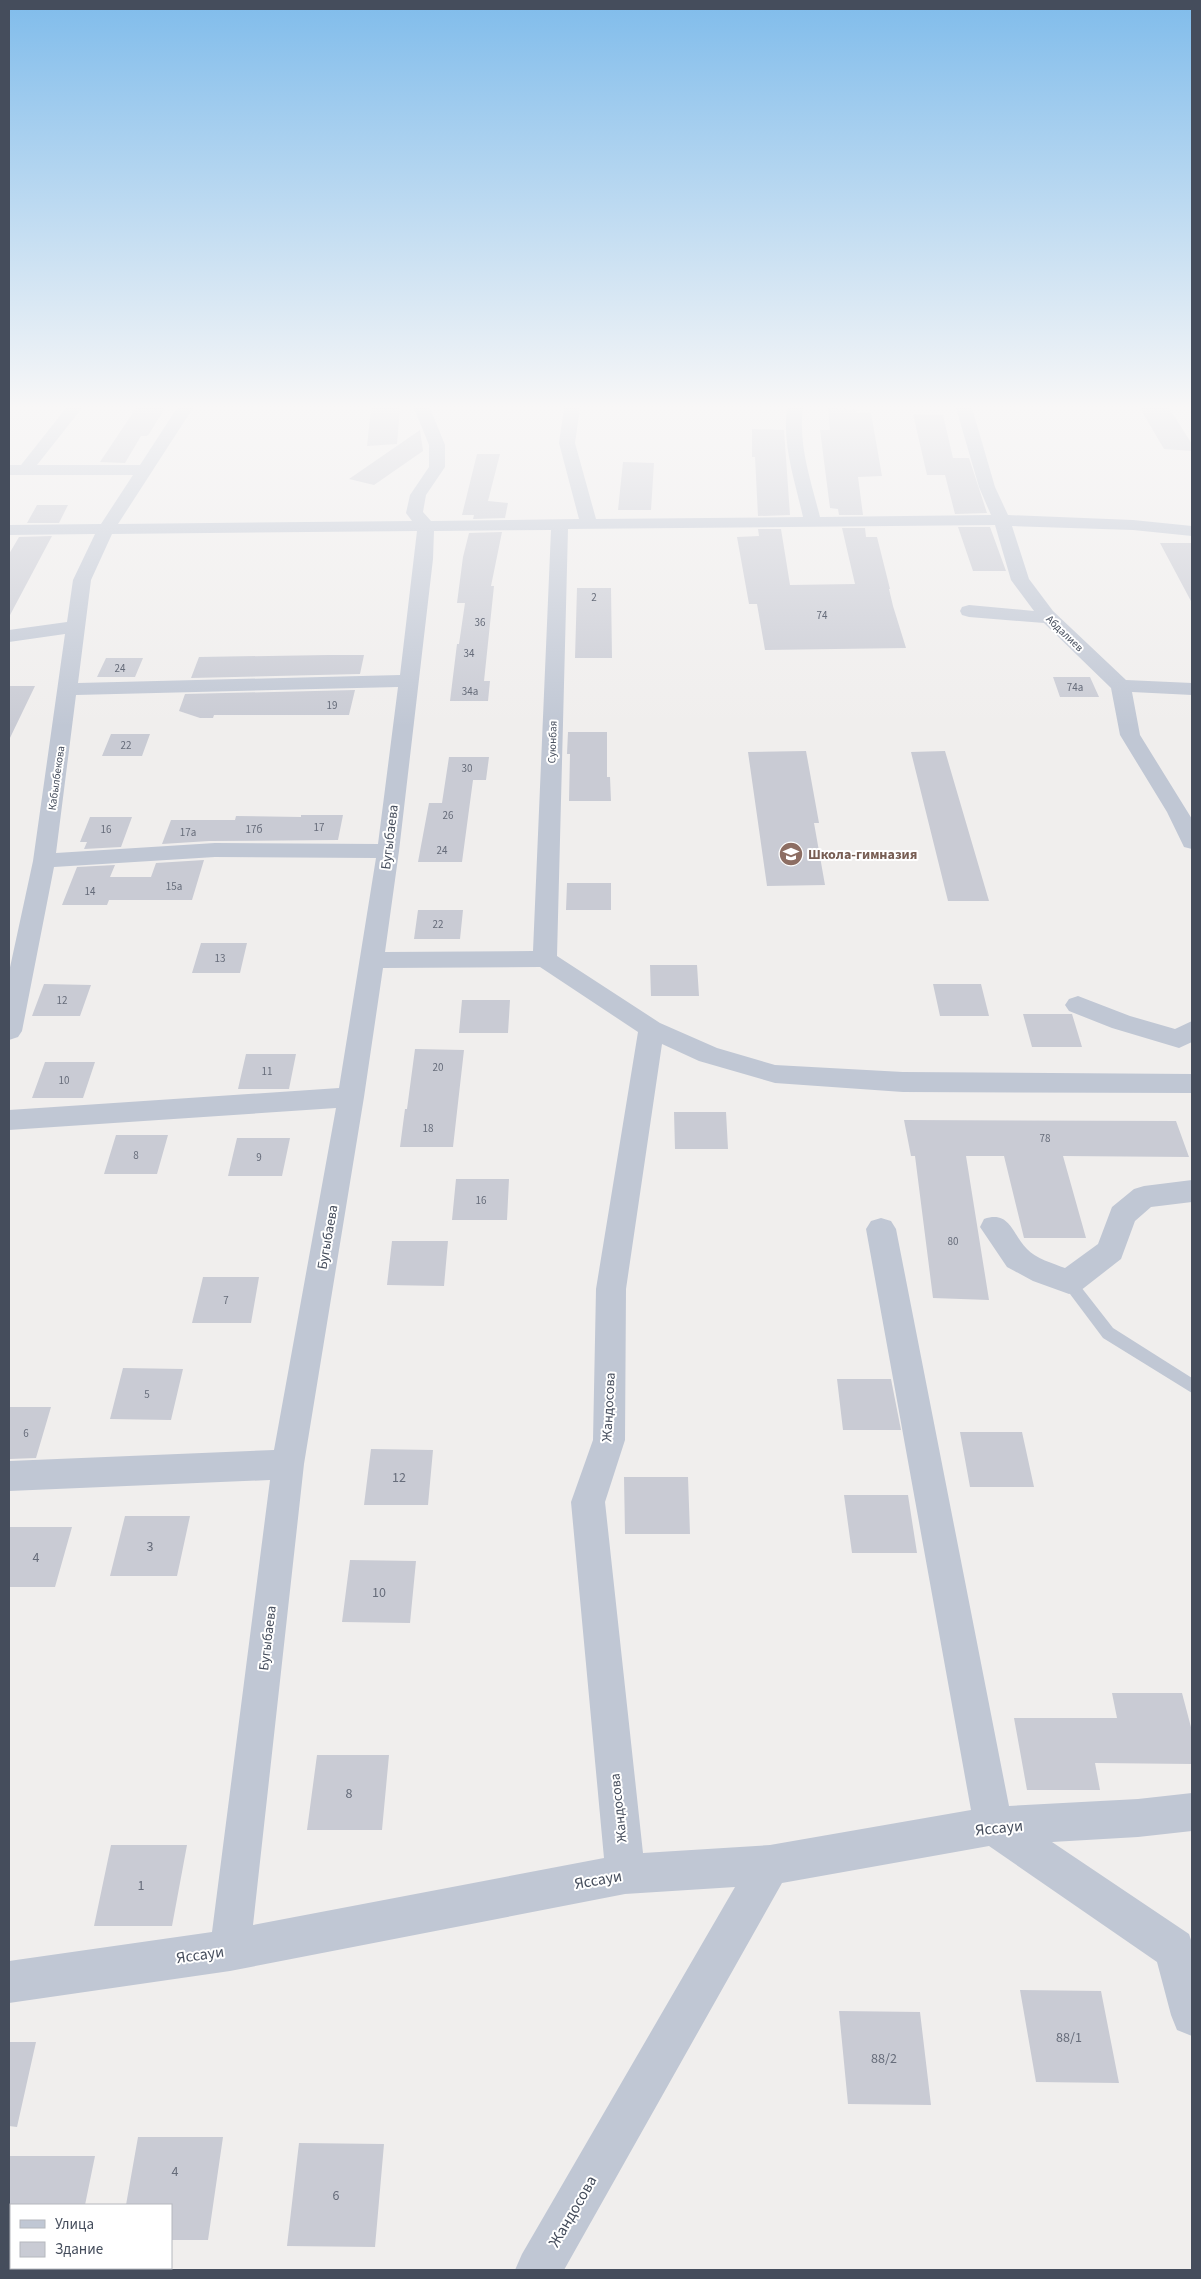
<svg xmlns="http://www.w3.org/2000/svg" width="1201" height="2279" font-family="'Source Sans 3',sans-serif">
<style>
.building{fill:#c9cbd4}
.lines{fill:none;stroke-linecap:round;stroke-linejoin:round}
.service{fill:#c0c7d4;fill-rule:evenodd}
.minor{fill:#c0c7d4;fill-rule:evenodd}
.labels{text-anchor:middle;stroke-width:4;stroke-linejoin:round;paint-order:stroke}
.number-label{font-size:11px;fill:#666c7a}
.far-street-label{font-size:11px;fill:#454d5c;stroke:#fff}
.street-label{font-size:14px;fill:#454d5c;stroke:#fff}
.education-label{font-size:14px;font-weight:bold;fill:#785e54;stroke:#fff;text-anchor:start}
.near-number-label{font-size:14px;fill:#666c7a}
.near-street-label{font-size:16px;fill:#454d5c;stroke:#fff}
</style>
<rect width="100%" height="100%" fill="#f0eeed"/>
<path class="building" d="M136,408h29l-16,26 -2,2h-6l-16,27 -25,-1z
M371,408h29l-3,36 -30,2z
M828,408l29,1v4h14l11,63 -24,1 5,38h-24l-1,-6 -8,-1 -10,-78h10z
M1140,408h29l23,36v7l-28,-2z
M913,414l30,1 10,43h16l18,55 -32,1 -10,-39h-18z
M752,429l32,1 6,85 -32,1 -3,-59h-3z
M420,430l3,21 -49,34 -25,-6z
M477,454h23l-12,47 20,2 -3,15 -32,1 1,-4h-12z
M623,462l31,1 -3,47h-33z
M37,505h31l-9,18h-32z
M958,527h32l16,44h-33z
M842,528h23l1,9h11l13,52h-1l4,17 13,42 -141,2 -8,-46h-8l-12,-67 22,-1 -1,-7h23l9,56 65,-1z
M502,532l-11,54h3l-10,95h6l-2,20h-38l7,-57h2l6,-41h-8l6,-46 6,-24z
M52,536l-43,81v-63l10,-17z
M1160,543h32v60z
M577,588h34l1,70h-37z
M328,655h36l-4,19 -169,4 8,-21z
M106,658h37l-8,19h-38z
M1053,677h37l9,20h-39z
M9,686h26l-26,54z
M355,690l-6,25h-135l-1,3h-13l-21,-7 6,-17z
M568,732h39v45h3l1,24h-42l1,-47h-3z
M111,734h39l-8,22h-40z
M806,751l13,72h-5l11,62 -58,1 -19,-134z
M945,751l44,150h-41l-37,-149z
M449,757h40l-3,23h-13l-11,82h-44l11,-59h13z
M301,815h42l-5,25 -129,1 -47,3 9,-24h64l1,-4 65,1z
M90,817h42l-11,30 -37,2 3,-7h-7z
M204,860l-12,40h-83l-2,5h-45l15,-38 38,-2 -5,12h41l5,-14z
M567,883h44v27h-45z
M418,910h45l-3,29h-46z
M201,943h46l-7,30h-48z
M650,965h47l2,31h-48z
M44,984l47,1 -11,31h-48z
M933,984h48l8,32h-49z
M462,1000h48l-2,33h-49z
M1023,1014h49l10,33h-50z
M415,1049l49,1 -11,97h-53l5,-38h2z
M246,1054h50l-7,35h-51z
M45,1062h50l-12,36h-51z
M674,1112h52l2,37h-53z
M904,1120l272,1 13,36 -126,-1 23,82h-62l-20,-82h-38l23,144 -56,-2 -18,-142h-4z
M116,1135h52l-11,39h-53z
M237,1138h53l-8,38h-54z
M456,1179h53l-2,41h-55z
M392,1241h56l-4,45 -57,-1z
M203,1277h56l-8,46h-59z
M123,1368l60,1 -12,51 -61,-1z
M837,1379h54l10,51h-58z
M9,1407h42l-15,51 -27,1z
M960,1432h62l12,55h-64z
M371,1449l62,1 -5,55h-64z
M624,1477h64l2,57h-65z
M844,1495h64l9,58h-65z
M125,1516h65l-13,60h-67z
M9,1527h63l-17,60h-46z
M350,1560l66,1 -6,62 -68,-1z
M1112,1693h70l10,38v33l-97,-1 5,27h-73l-13,-72h103z
M317,1755h72l-7,75h-75z
M111,1845h76l-15,81h-78z
M1020,1990l81,1 18,92 -83,-1z
M839,2011l81,1 11,93 -83,-1z
M9,2042h27l-19,85 -8,-1z
M138,2137h85l-15,103h-37v-35h-45z
M299,2143l85,1 -9,103 -88,-1z
M9,2156h86l-10,49h-76z"/>
<g class="lines">
<path class="service" d="M1069,1276l5,2 39,50 79,50v15l-89,-55 -39,-52 -2,-4 2,-4z"/>
<path class="minor" d="M66,408h16l-45,57h103l37,-57h16l-75,116 294,-3 -6,-8 4,-18 19,-28v-22l-15,-37h16l15,37v22l-19,28 -3,17 8,9 148,-2 -20,-76 5,-35h16l-5,35 21,76 207,-2c-8,-36 -21,-72 -16,-109h16c-5,37 8,73 17,109l171,-2 -12,-28 -23,-79h16l23,79 13,28 125,5 59,6v10l-59,-6 -121,-4 17,53 24,32 73,69 66,3v12l-60,-3 8,43 52,84v30l-8,-2 -17,-35 -47,-77 -9,-47 -67,-65 -75,-6 -7,-2 -2,-4 2,-4 7,-2 65,6 -23,-31 -16,-55 -427,4 -11,427 103,67 57,25 58,17 128,7 289,2v19l-289,-1 -128,-9 -76,-22 -37,-17 -36,245 -1,151 -20,62 38,351 127,-8 201,-35 -105,-581 5,-8 10,-3 10,3 5,8 113,577 129,-7 54,-6v38l-54,6 -86,5 137,92 3,9v93l-15,-6 -6,-15 -14,-53 -168,-116 -207,37 -218,387h-49l7,-16 213,-367 -110,7 -395,77 -221,32v-42l203,-29 58,-452 -261,11v-30l265,-11 62,-342 -327,22v-20l330,-22 37,-230 -161,-1 -161,10 -32,164 -4,6 -9,3v-68l24,-111 32,-227 -56,8v-12l58,-8 6,-42 22,-46 -86,1v-10l92,-1 32,-49h-124v-10h12zM551,530l-18,421 -148,1 14,-101 34,-292 1,-28zM417,531l-17,144 -322,8 13,-103 21,-46zM398,687l-20,157 -163,-1 -159,10 20,-158zM540,967l98,65 -42,257 -3,151 -22,62 33,356 -351,67 51,-461 60,-367 19,-129z
M1078,996l52,20 45,13 17,-8v21l-13,6 -67,-20 -43,-17 -4,-6 4,-6z
M1192,1180v22l-41,5 -16,14 -14,38 -41,32 -11,3 -36,-13 -26,-14 -27,-40 4,-8c26,-9 28,15 43,30 8,9 27,15 38,19l33,-24 14,-37 22,-18 10,-3z"/>
</g>
<linearGradient id="sky" x2="0" y2="1"><stop stop-color="#80bceb"/><stop offset="0.56" stop-color="#f8f7f7"/><stop offset="1" stop-color="#f8f7f7" stop-opacity="0"/></linearGradient>
<rect width="1201" height="727" fill="url(#sky)"/>
<defs>
<g id="school-disc" transform="scale(1.25)"><circle r="9.5" fill="#8d6e63" stroke="#fff"/><path d="M0-5L7-2L0 1L-7-2ZM-4 1L0 2.5L4 1V4Q0 6-4 4Z" fill="#fff"/></g>
</defs>
<g fill-rule="evenodd">
<use href="#school-disc" x="791" y="854"/>
</g>
<g class="labels">
<g class="number-label">
<text x="594" y="601">2</text>
<text x="822" y="619">74</text>
<text x="480" y="626">36</text>
<text x="469" y="657">34</text>
<text x="120" y="672">24</text>
<text x="1075" y="691">74а</text>
<text x="470" y="695">34а</text>
<text x="332" y="709">19</text>
<text x="126" y="749">22</text>
<text x="467" y="772">30</text>
<text x="448" y="819">26</text>
<text x="319" y="831">17</text>
<text x="106" y="833">16</text>
<text x="254" y="833">17б</text>
<text x="188" y="836">17а</text>
<text x="442" y="854">24</text>
<text x="174" y="890">15а</text>
<text x="90" y="895">14</text>
<text x="438" y="928">22</text>
<text x="220" y="962">13</text>
<text x="62" y="1004">12</text>
<text x="438" y="1071">20</text>
<text x="267" y="1075">11</text>
<text x="64" y="1084">10</text>
<text x="428" y="1132">18</text>
<text x="1045" y="1142">78</text>
<text x="136" y="1159">8</text>
<text x="259" y="1161">9</text>
<text x="481" y="1204">16</text>
<text x="953" y="1245">80</text>
<text x="226" y="1304">7</text>
<text x="147" y="1398">5</text>
<text x="26" y="1437">6</text>
</g>
<g class="far-street-label">
<text transform="translate(1065 633) rotate(44)" y="4">Абдалиев</text>
<text transform="translate(552 742) rotate(-88)" y="4">Суюнбая</text>
<text transform="translate(56 778) rotate(-82)" y="4">Кабылбекова</text>
</g>
<g class="street-label">
<text transform="translate(389 837) rotate(-83)" y="5">Бугыбаева</text>
<text transform="translate(327 1237) rotate(-80)" y="5">Бугыбаева</text>
<text transform="translate(608 1407) rotate(-87)" y="5">Жандосова</text>
<text transform="translate(267 1638) rotate(-83)" y="5">Бугыбаева</text>
<text transform="translate(618 1808) rotate(-96)" y="5">Жандосова</text>
</g>
<g class="education-label">
<text x="808" y="859">Школа-гимназия</text>
</g>
<g class="near-number-label">
<text x="399" y="1482">12</text>
<text x="150" y="1551">3</text>
<text x="36" y="1562">4</text>
<text x="379" y="1597">10</text>
<text x="349" y="1798">8</text>
<text x="141" y="1890">1</text>
<text x="1069" y="2042">88/1</text>
<text x="884" y="2063">88/2</text>
<text x="175" y="2176">4</text>
<text x="336" y="2200">6</text>
</g>
<g class="near-street-label">
<text transform="translate(999 1827) rotate(-6)" y="6">Яссауи</text>
<text transform="translate(598 1879) rotate(-10)" y="6">Яссауи</text>
<text transform="translate(200 1954) rotate(-8)" y="6">Яссауи</text>
<text transform="translate(572 2211) rotate(-60)" y="6">Жандосова</text>
</g>
</g>
<rect width="1201" height="2279" fill="none" stroke="#454d5c" stroke-width="20"/>
<rect x="10" y="2204" width="162" height="65" fill="#ffffff" stroke="#b5b8be"/>
<rect x="20" y="2220" width="25" height="8" fill="#c0c7d4" stroke="#b5b8be"/>
<text x="55" y="2229" font-size="15" fill="#454d5c">Улица</text>
<rect x="20" y="2242" width="25" height="15" fill="#c9cbd4" stroke="#b5b8be"/>
<text x="55" y="2254" font-size="15" fill="#454d5c">Здание</text>
</svg>
